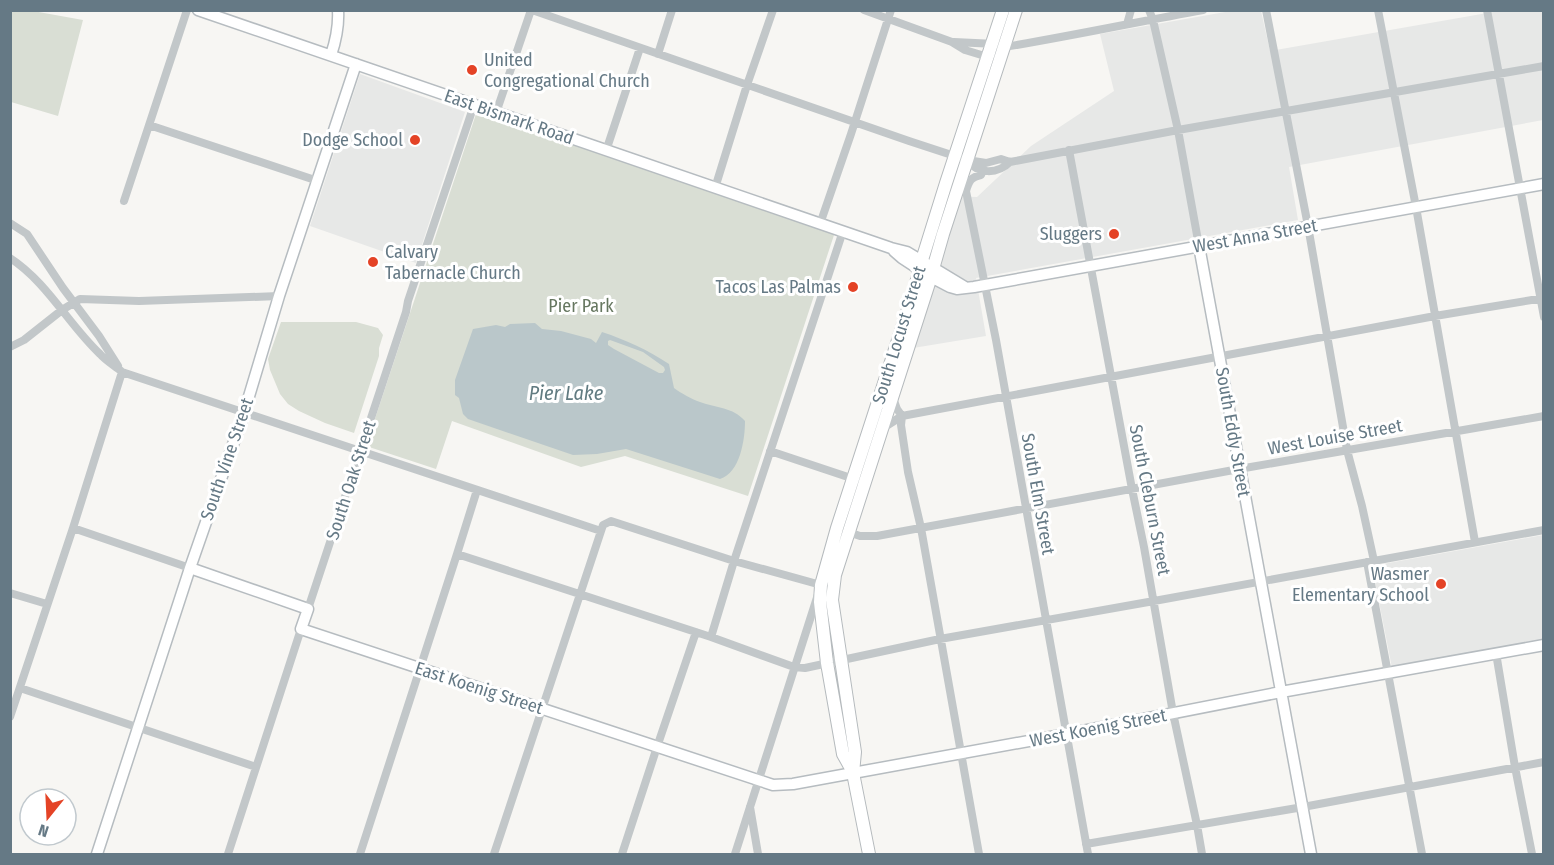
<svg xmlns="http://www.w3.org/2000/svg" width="1554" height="865" font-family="'Fira Sans Condensed',sans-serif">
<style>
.built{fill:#e7e8e7}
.green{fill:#d9ded4}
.water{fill:#bac7ca;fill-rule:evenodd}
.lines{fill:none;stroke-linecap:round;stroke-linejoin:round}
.secondary-casing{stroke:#b6bcc0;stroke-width:13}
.primary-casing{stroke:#b5babd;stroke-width:14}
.street{stroke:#c2c7c9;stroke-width:8}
.secondary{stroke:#fff;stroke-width:10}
.primary{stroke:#fff;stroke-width:12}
.poi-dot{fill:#e44326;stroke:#fff;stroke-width:2}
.labels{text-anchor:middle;stroke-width:6;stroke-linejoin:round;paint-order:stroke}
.poi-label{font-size:18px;fill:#657985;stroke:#fff;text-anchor:end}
.street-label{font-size:18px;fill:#657985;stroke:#fff}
.park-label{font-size:18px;fill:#667760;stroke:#fff}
.water-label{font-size:20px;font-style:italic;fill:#617b81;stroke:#fff}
</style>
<rect width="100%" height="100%" fill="#f7f6f3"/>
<path class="built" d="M1231,11h30l9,40 223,-39 1,-1h49v109l-254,47 9,53 -322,58 10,58 -85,14 47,-154 29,1 54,-51 83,-55 -14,-57z
M360,74l105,38 -49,151 -106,-37z
M1543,535v105l-151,28 -20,-102z"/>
<path class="green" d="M10,11h23l50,9 -25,96 -47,-14z
M477,111l358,121 -87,264 -123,-40 -44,11 -129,-46 -16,48 -70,-23z
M281,322h75l22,6 5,7 -4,13v8l-25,77 -29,-10 -26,-12 -11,-7 -8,-10 -10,-24 -2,-11z"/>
<path class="water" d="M535,323l7,6 19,2 30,8 5,4 6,-11c24,8 46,18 67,32l5,24c7,5 17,11 26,14 16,6 33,5 45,19 0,19 -5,52 -25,58l-94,-30 -29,5 -24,1 -105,-36 -5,-5 -4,-16 -4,-3v-15l18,-51 23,-4 9,2 5,-3zM610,340l33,12 21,15 1,3 -2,3h-4l-45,-24 -6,-4v-4z"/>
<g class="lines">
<g class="secondary-casing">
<path id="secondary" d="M198,10l693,238 16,4 58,35
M331,55c5,-15 8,-29 7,-45
M1199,246l112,608
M894,251l8,7 29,19 19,10 7,2 17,-2 570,-103
M190,568l118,41 -7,20 472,156 20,-1 60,-11 214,-39 214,-42 263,-47
M97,854l93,-286 54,-155 35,-117 77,-232"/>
</g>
<g class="primary-casing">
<path id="primary" d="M853,772l-10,-18 -16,-91 -7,-61 1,-17 16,-57 77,-237 8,-31 24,-77 57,-173
M869,854l-16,-81 2,-21 -23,-152 3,-25 94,-292 14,-49 73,-224"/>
</g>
<path class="street" d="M532,10l377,131 58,19 19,3 15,-4 9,3 168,-32 366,-64
M864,10l88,32 13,8 23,7 3,-2
M1149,10l4,10 25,110 21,116
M1266,10l42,216 39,224 15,56 12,55
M1378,10l38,197 59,335
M1487,10l57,307
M1127,24l4,-14
M954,42l42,2
M1001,49l4,-2c66,-11 132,-25 198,-37
M658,54l14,-44
M496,113l35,-103
M149,125l169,56
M1069,150l63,339 12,58 29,166 24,112 5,29
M606,151l34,-103
M967,160c11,15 31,14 43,2
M983,170l-2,5c-10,2 -12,6 -15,16l30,149 92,514
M715,188l32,-103 26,-75
M124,201l63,-191
M10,223l17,11 36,54 36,48 19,30
M820,224l31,-90 40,-124
M10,258c38,25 58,66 90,96 6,7 15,12 22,18l479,159
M10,347l14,-7 38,-30 18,-11 59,2 140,-5
M893,398l4,11 5,7 -1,9 7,47 13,56 58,326
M883,428l19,-12 533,-100 109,-18
M770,451l87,29
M73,528l117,40
M848,532l12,4h17l362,-67 305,-53
M457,554l254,83 83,30 11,1 135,-29 214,-38 390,-71
M1367,562l55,292
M10,593l37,11
M308,609l98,-297 2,-11 66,-196
M711,637l23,-76 109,-330
M1496,653l19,114 17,87
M20,688l236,79
M10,717l63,-189 49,-156
M750,807l8,47
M1086,844l217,-37 241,-45
M228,854l73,-225
M360,854l97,-300 20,-64
M494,854l109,-329 8,-4 123,40 87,24 -86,269
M622,854l35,-107 39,-115"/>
<use href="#secondary" class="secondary"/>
<use href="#primary" class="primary"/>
</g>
<g class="poi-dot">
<circle cx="472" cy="70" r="6"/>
<circle cx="415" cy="140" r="6"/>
<circle cx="1114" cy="234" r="6"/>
<circle cx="373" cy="262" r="6"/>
<circle cx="853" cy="287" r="6"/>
<circle cx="1441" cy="584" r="6"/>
</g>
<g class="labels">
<g class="poi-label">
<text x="484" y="66" text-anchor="start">United<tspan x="484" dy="21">Congregational Church</tspan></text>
<text x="403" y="146">Dodge School</text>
<text x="1102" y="240">Sluggers</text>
<text x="385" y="258" text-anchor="start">Calvary<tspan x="385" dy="21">Tabernacle Church</tspan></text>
<text x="841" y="293">Tacos Las Palmas</text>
<text x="1429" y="580">Wasmer<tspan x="1429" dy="21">Elementary School</tspan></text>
</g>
<g class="street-label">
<text transform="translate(509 117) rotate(19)" y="6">East Bismark Road</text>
<text transform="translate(1255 236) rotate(-10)" y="6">West Anna Street</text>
<text transform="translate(899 335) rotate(-73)" y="6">South Locust Street</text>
<text transform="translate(1233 432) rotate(80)" y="6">South Eddy Street</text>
<text transform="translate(1335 437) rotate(-10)" y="6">West Louise Street</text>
<text transform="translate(227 459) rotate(-71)" y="6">South Vine Street</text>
<text transform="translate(351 480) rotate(-72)" y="6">South Oak Street</text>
<text transform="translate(1038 494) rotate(80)" y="6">South Elm Street</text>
<text transform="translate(1150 500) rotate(79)" y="6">South Cleburn Street</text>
<text transform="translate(479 688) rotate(18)" y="6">East Koenig Street</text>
<text transform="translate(1098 728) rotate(-11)" y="6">West Koenig Street</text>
</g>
<g class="park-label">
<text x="581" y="312">Pier Park</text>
</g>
<g class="water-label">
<text x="566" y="400">Pier Lake</text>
</g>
</g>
<rect width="1554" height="865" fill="none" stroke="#657985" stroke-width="24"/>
<g transform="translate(48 817) rotate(198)"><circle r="28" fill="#ffffff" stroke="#c1c9ce" stroke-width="1.5"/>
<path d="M0-4.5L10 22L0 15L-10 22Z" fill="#e44326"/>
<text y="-9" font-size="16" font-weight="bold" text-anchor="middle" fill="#657985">N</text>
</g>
</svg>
